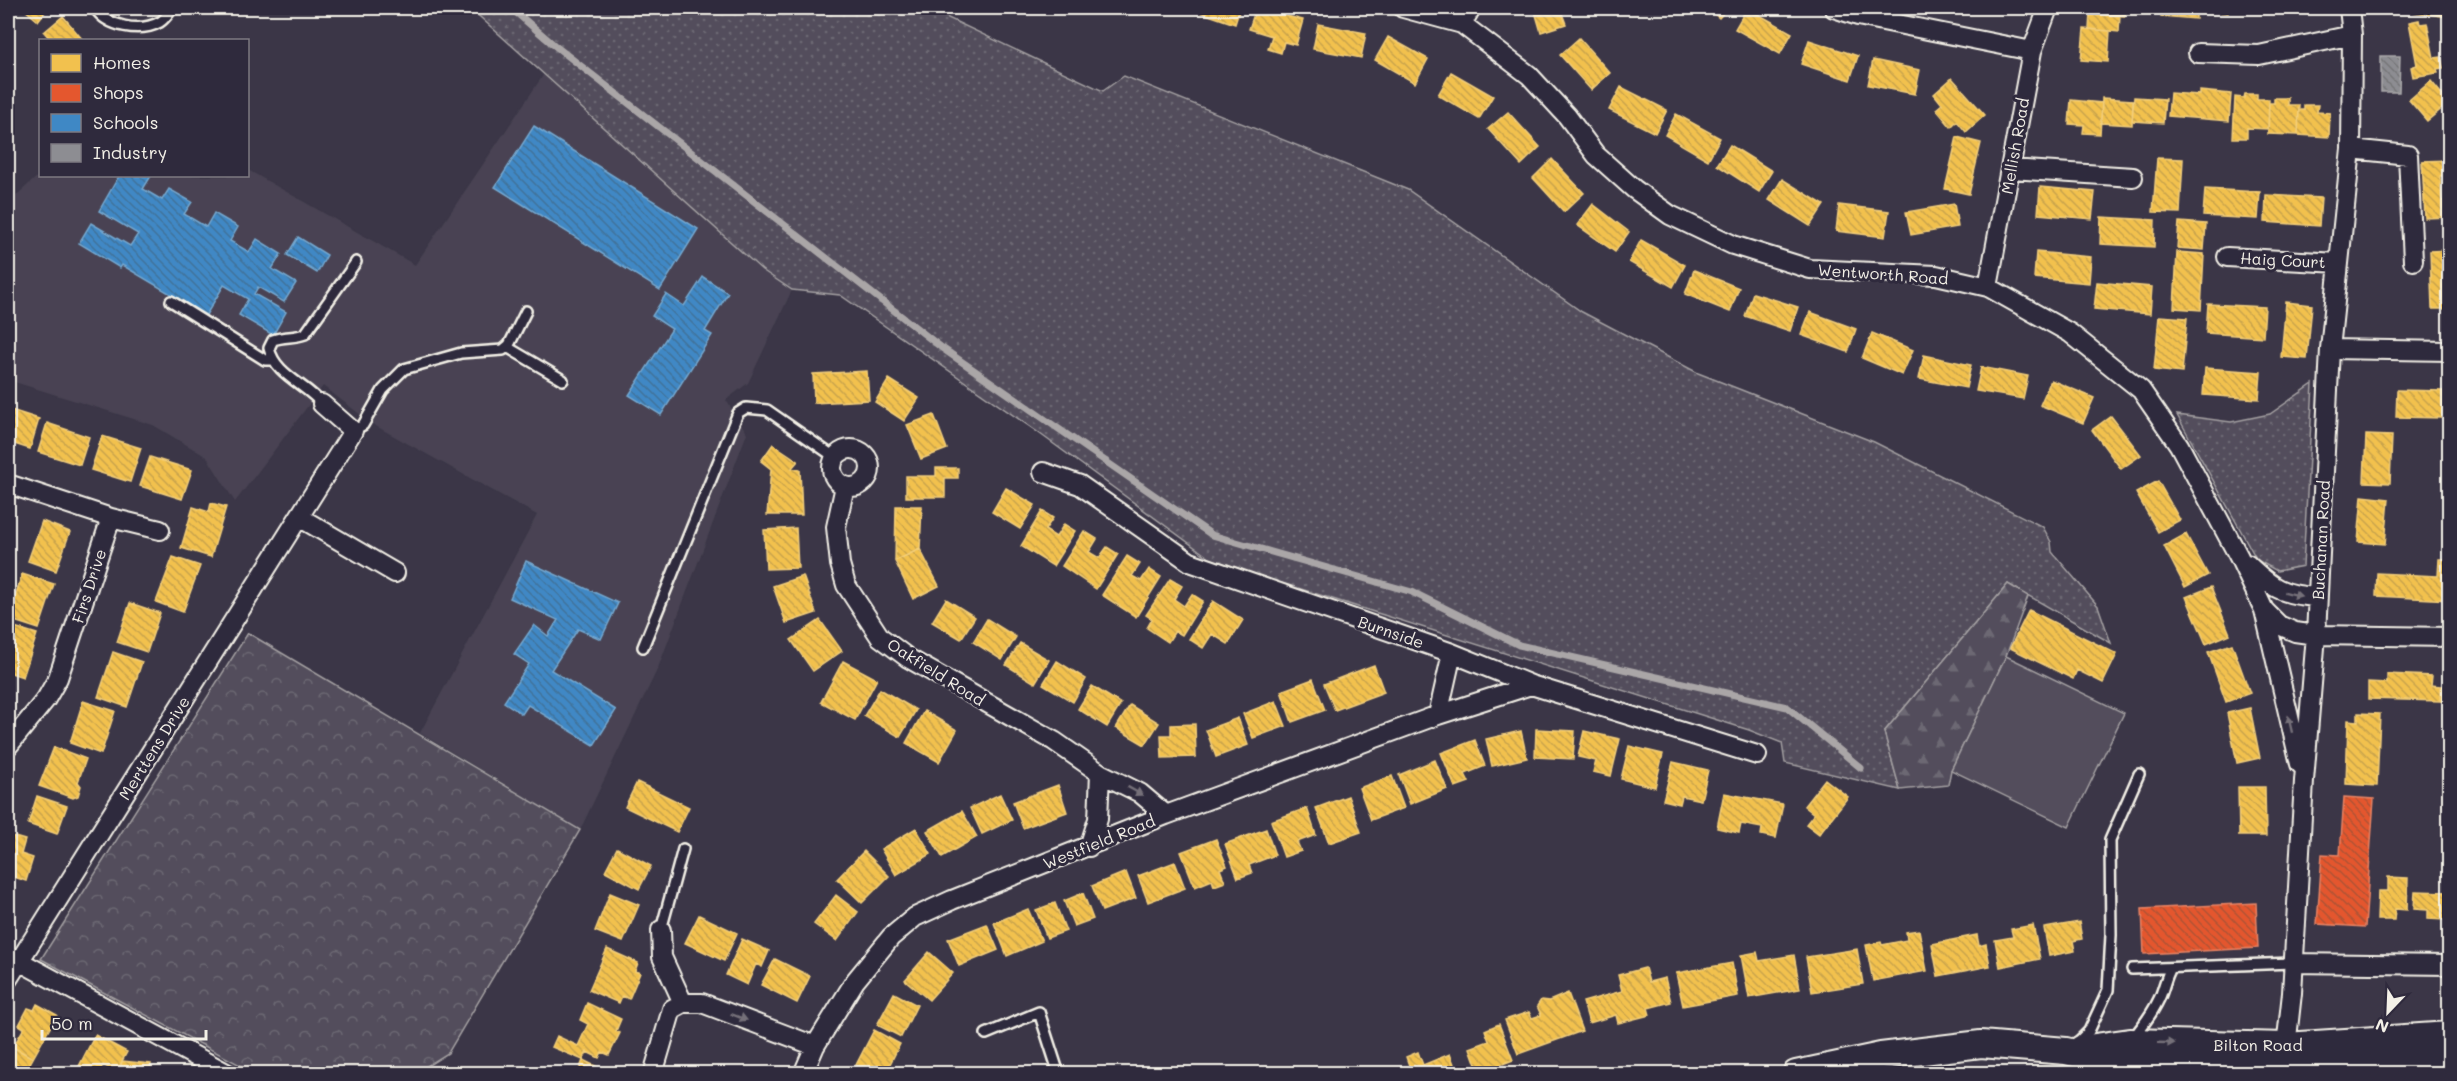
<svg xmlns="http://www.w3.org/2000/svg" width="2457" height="1081" font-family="Mali,sans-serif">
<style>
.built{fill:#484352}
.grass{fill:url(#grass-dots);stroke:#a4a0a2;stroke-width:1.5}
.forest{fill:url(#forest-firs);stroke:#a4a0a2;stroke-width:1.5}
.park{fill:url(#park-crowns);stroke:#a4a0a2;stroke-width:1.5}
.garden{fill:#534e5c;stroke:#a4a0a2;stroke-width:1.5}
.homes{fill:url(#homes-back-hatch);stroke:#f3cf7c;stroke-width:1.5}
.shops{fill:url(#shops-back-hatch);stroke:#e98566;stroke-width:1.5}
.schools{fill:url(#schools-back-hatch);stroke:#75a8d0;stroke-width:1.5}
.industry{fill:url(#industry-back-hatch);stroke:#acabac;stroke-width:1.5}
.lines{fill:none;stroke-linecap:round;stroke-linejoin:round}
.stream{stroke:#aaa6a7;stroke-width:7}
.lane-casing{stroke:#f4f1e8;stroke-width:14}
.street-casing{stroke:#f4f1e8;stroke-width:22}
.secondary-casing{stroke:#f4f1e8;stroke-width:30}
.lane{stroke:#2f2a3d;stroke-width:9}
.street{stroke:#2f2a3d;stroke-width:18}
.secondary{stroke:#2f2a3d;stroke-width:26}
.oneway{fill:#747079}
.labels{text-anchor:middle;stroke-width:6;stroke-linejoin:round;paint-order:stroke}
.street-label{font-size:16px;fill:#f4f1e8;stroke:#2f2a3d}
</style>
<defs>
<pattern id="grass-dots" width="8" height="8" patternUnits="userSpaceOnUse" patternTransform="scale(1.5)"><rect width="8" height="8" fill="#534e5c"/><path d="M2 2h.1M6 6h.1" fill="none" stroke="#6c6873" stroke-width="1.8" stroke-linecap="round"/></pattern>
<pattern id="forest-firs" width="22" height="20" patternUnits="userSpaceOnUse" patternTransform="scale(1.5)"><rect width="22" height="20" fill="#534e5c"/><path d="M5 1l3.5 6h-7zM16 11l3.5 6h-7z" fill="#6c6873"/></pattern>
<pattern id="park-crowns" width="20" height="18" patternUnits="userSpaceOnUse" patternTransform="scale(1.5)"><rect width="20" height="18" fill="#534e5c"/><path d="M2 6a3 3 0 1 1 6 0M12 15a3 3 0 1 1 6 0" fill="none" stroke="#6c6873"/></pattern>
<pattern id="homes-back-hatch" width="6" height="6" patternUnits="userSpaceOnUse" patternTransform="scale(1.5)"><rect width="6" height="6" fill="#f2c14e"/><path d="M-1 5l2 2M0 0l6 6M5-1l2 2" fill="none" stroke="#c8a34c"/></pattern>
<pattern id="shops-back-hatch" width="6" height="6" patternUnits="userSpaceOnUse" patternTransform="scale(1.5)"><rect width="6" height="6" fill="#e4572e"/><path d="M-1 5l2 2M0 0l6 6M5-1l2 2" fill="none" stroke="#ae5236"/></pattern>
<pattern id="schools-back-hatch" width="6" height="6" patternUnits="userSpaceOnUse" patternTransform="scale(1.5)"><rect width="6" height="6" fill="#3f88c5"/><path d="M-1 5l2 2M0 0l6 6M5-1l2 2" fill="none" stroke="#427299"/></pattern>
<pattern id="industry-back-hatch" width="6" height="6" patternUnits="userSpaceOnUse" patternTransform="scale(1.5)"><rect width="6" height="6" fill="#8d8d92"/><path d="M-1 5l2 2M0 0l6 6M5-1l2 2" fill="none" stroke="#757577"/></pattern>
</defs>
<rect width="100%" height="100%" fill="#3b3647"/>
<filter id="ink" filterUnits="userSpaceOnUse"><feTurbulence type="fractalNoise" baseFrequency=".0167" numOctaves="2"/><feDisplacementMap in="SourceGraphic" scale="12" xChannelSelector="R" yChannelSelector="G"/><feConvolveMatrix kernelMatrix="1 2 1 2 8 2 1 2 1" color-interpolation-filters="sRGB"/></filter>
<g filter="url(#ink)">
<path class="built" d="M544,74l218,196 30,20 -44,93 -22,17 21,33 -89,235 -78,162 -160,-97 117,-218 -163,-90 -51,-39 -88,116 -28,-45 -54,-32 -145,-45v-177l32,-29 208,2v-6l167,95z"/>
<path class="grass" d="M470,8h457l176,83 21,-15 284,114 174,122 116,61 176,69 169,85 8,15 1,10 46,54 13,37 -103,-59 -124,148 16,58 -115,-27 -3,-20 -33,-13 -534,-168 -179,-131 -196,-136 -48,-5 -30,-20z
M2313,384l-10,182 -26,5 -20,-11 -80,-145 54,7 39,-8z"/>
<path class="forest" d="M2008,584l20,12 -22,60 -55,114 -3,15 -48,5 -16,-58z"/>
<path class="park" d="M248,633l332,197 -132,223 -32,20h-161l-214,-114z"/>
<path class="garden" d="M2006,656l118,57 -55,114 -118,-57z"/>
<path class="homes" d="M23,8h25l-10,13z
M1188,8h52l-5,16z
M1256,8l47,12 -7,25 -12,-3 -3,11 -13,-4 4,-13 -23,-7z
M1534,8h26l6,16 -25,8z
M1707,8h21l-9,10z
M1747,8l45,25 -12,21 -45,-25z
M2097,8h29l-1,8 -28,-2z
M2161,8h35v11l-35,-3z
M2196,8h32v5l-32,-3z
M2415,8h35l-2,9 -33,-5z
M2090,13l30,2 -1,17 -30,-3z
M63,16l20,24h-32l-7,-8z
M2419,20l1,4 7,-1 7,35 7,-1 2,11 -6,1 1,4 -25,4 -2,-10 6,-2 -8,-43z
M1318,24l48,9 -5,25 -48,-9z
M2084,29l26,2 -2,31 -27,-2z
M1388,37l40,22 -13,24 -40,-23z
M1579,38l31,35 -19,17 -31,-35z
M1809,40l49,16 -8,24 -49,-16z
M1873,60l47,10 -5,24 -47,-9z
M1451,72l42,24 -14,23 -41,-24z
M1952,78l33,37 -19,17 -9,-11 -6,6 -15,-18 6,-5 -8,-10z
M2431,81l18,22 -22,18 -18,-21z
M1621,87l46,23 -12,23 -46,-23z
M2200,91l31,3 -2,27 -61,-5 2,-23 30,2z
M2245,94h12v5h12l-1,30 -21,-1v10h-14l2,-41 9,1z
M2134,97l31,2 -2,24 -31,-2z
M2102,98l31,2 -1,25 -31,-2z
M2274,98h14v7h11l-1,30 -30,-1 1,-31h5z
M2071,100l31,3 -2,31 -17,-1 1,-8 -15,-1z
M2304,105h14l-1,7 13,1 -1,24 -31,-2 1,-25h5z
M1508,112l32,35 -19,18 -33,-36z
M1676,114l44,24 -12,22 -43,-25z
M1957,137l24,6 -12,51 -24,-5z
M1730,145l42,26 -13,21 -42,-27z
M2157,158l26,1 -3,54 -27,-1z
M1552,159l32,34 -20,19 -31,-34z
M2450,160v16h-10l2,25 8,-1v17l-25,1 -3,-57z
M1782,179l42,26 -14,21 -41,-26z
M2040,187l55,5 -3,27 -54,-5z
M2205,189l55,3 -2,27 -55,-3z
M2266,195l55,3 -2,28 -54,-4z
M1593,204l36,28 -14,20 -38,-27z
M1954,204l4,23 -47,8 -5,-23z
M1839,205l50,6 -4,26 -49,-6z
M2101,217l54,3 -1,27 -54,-3z
M2179,222l27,2 -2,26 -27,-2z
M1641,240l44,25 -12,22 -44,-25z
M2450,250v59h-18l-2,-58z
M2036,252l55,5 -2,26 -55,-5z
M2177,252l27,2 -3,56 -27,-2z
M1694,270l45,18 -9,24 -45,-18z
M2097,282l55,5 -2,27 -56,-5z
M1753,293l45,14 -8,24 -45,-15z
M2286,302l26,3 -5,54 -26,-2z
M2208,304l57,3 -2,30 -57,-4z
M1810,312l46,17 -8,23 -47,-17z
M2159,316l28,2 -5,55 -28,-3z
M1872,333l41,17 -11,25 -40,-17z
M1924,355l47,10 -5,23 -47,-9z
M1981,367l47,9 -5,23 -47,-8z
M2205,368l56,4 -2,27 -56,-4z
M867,371l2,29 -55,3 -1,-29z
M889,379l30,19 -15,23 -29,-19z
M2051,380l43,18 -11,25 -43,-18z
M2397,390l47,1 -1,27 -47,-1z
M8,409l31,10 -9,30 -22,-7z
M934,415l13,34 -26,10 -14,-34z
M2111,416l30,39 -20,14 -29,-39z
M47,423l42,14 -9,28 -42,-13z
M2366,435l26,1 -2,47 -26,-1z
M102,436l39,12 -11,34 -39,-12z
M773,444l25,17 -6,7 8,2 2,45h-35l4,-46 -10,-8z
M150,457l42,13 -10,29 -42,-13z
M936,468h22v10h-13v19h-39v-21h30z
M2158,481l22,39 -22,12 -22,-39z
M1006,488l29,17 -15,24 -28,-17z
M2362,496l27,3 -4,45 -27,-2z
M211,503l15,4 -15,50 -30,-9 12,-41 16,5z
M896,506h26l-2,43 -25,12z
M1042,511l11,7 -8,12 11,7 8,-13 11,7 -22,35 -32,-20z
M42,521l28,11 -14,39 -28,-10z
M796,528l2,40 -32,1 -2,-39z
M1084,531l13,8 -8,13 10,6 8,-11 11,7 -22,35 -34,-23z
M2186,534l22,41 -23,12 -21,-41z
M920,549l19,37 -26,13 -18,-38z
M1127,556l13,8 -8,12 9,5 8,-12 12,8 -25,40 -34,-22z
M173,557l27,9 -17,46 -27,-10z
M2439,559h11v41l-74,-4 1,-23 61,3z
M22,574l32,10 -15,45 -31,-10z
M803,576l13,37 -30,10 -13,-37z
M1170,579l12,7 -8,13 10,7 8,-12 11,7 -21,34 -7,-4 -7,11 -21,-14 5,-9 -6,-4z
M2211,587l19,47 -24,10 -20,-47z
M946,599l29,18 -14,22 -29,-17z
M1213,601l30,19 -15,24 -16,-10 -9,14 -14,-9z
M130,603l30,10 -13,39 -30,-10z
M2029,610l88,44 -14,29 -26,-13 -4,9 -63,-31z
M987,619l29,18 -14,23 -29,-18z
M820,620l22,31 -29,20 -22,-31z
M8,625l29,9 -14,43 -15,-5z
M1020,643l29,17 -14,23 -29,-18z
M2232,644l18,49 -24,9 -18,-50z
M113,652l29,10 -15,45 -29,-10z
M843,661l34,18 -22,41 -34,-18z
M1057,661l29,18 -13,23 -30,-18z
M1374,665l10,27 -49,18 -11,-26z
M2387,674l45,2 -1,9 9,1v15l-72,-2v-17l19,1z
M2447,676h3v26l-10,-1v-15h7z
M1313,679l12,31 -33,12 -11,-31z
M1092,686l29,18 -14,23 -29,-18z
M880,689l36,21 -16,27 -36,-21z
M83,701l32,10 -14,43 -31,-11z
M1276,701l10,25 -33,12 -10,-24z
M1130,705l29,18 -14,22 -29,-17z
M2250,708l10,50 -23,5 -10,-50z
M924,711l33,19 -18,32 -33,-19z
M2358,713l22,1 -3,72 -31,-2 2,-64 10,1z
M1238,718l10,27 -32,12 -10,-27z
M1195,724l1,33 -34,1 -1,-23h10v-10z
M1536,729l39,2 -2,28 -38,-2z
M1521,731l6,27 -35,8 -6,-27z
M1584,731l36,8 -9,37 -18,-4 3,-11 -18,-4z
M1475,740l10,26 -20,8 4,8 -14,5 -14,-34z
M1629,746l34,8 -8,33 -34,-8z
M54,747l32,12 -8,23 3,4 -3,10 -5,2 -34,-12z
M1435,760l12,29 -37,15 -11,-29z
M1673,762l35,8 -7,30 -19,-4 -2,8 -17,-4z
M1392,776l12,32 -33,12 -12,-32z
M1825,779l23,18 -29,37 -13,-10 8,-10 -10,-8z
M637,782l52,25 -12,25 -52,-25z
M1058,785l9,27 -44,16 -10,-26z
M2238,787h27l1,49h-27z
M1724,793l59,11 -7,34 -15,-3 1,-7 -21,-4 -2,9 -22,-5z
M1000,794l12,26 -30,14 -12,-26z
M37,796l30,10 -10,28 -29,-10z
M1348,796l13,36 -32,11 -13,-35z
M1307,808l9,27 -19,7 4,9 -17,6 -13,-36z
M962,811l15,26 -35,20 -15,-26z
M916,828l15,26 -35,21 -15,-26z
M1266,829l9,26 -26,10 3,8 -14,5 -13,-34z
M8,835l17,5 -4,14 12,4 -7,23 -18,-6z
M1216,839l11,27 -7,3 5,13 -11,4 -2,-6 -17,7 -14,-35z
M617,848l34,18 -12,23 -34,-18z
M864,851l25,25 -27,27 -25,-24z
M1175,862l10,26 -37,14 -10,-26z
M1126,872l10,26 -34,13 -10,-25z
M2388,877l20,1 -1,32 -12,-1 -1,11h-17l1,-29h10z
M2415,891l32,1 -2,28 -17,-1v-9l-14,-1z
M610,893l29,12 -16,37 -28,-11z
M1083,893l10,26 -19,7 -10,-25z
M836,895l22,17 -21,29 -23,-17z
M1055,903l11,28 -19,7 -11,-28z
M1028,909l14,32 -35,15 -13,-33z
M699,915l38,18 -13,28 -39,-18z
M2079,922l3,17 -9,2 2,10 -26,5 -5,-28z
M987,924l11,26 -39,16 -11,-27z
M2033,925l7,34 -40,8 -5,-27 18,-3 -2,-8z
M1919,930l8,41 -54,10 -7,-36 15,-3 1,3 25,-5 -1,-8z
M1977,935l2,11 7,-2 4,22 -52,10 -6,-32z
M742,939l27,12 -7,16 -6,-3 -9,21 -21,-10z
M607,949l31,14 -3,8 5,2 -11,26 -7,-3 -3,7 -30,-13z
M1857,949l6,35 -51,8 -6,-35z
M929,952l24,21 -24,27 -24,-20z
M1757,952l2,9 35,-6 6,34 -51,9 -8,-43z
M775,959l35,17 -13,27 -36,-18z
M1732,963l6,33 -55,10 -7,-33z
M1645,968l4,14 16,-4 6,24 -23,6 2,7 -32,8 -2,-8 -27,8 -6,-21 39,-11 -4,-16z
M894,993l23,12 -16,32 -24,-12z
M1568,993l14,38 -64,23 -13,-34 24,-8 3,6 9,-3 -4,-9 4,-6 8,1z
M587,1003l34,16 -5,12 4,2 -11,22 -7,-3 -3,6 -12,-6 -4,8 -31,-13 5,-11 21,10 10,-22 -8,-4z
M37,1004l20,11 -24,43 -20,-11 11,-19 -5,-3 9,-17 6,2z
M1499,1024l14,36 -34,13 -9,-25 19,-7 -4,-11z
M874,1030l26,14 -15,30h-12l-17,-9z
M95,1035l32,17 -11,20 -13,-7 -5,9h-23z
M9,1045l24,13 -9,16h-16z
M1418,1052l5,13 27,-11 8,20h-46l-6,-17z
M583,1060l16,8 -2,6h-19z
M122,1061l29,3 -1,10h-30z"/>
<path class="shops" d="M2344,797l30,2 -9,128 -48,-3 5,-70 18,1z
M2256,903l2,45 -114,6 -2,-45z"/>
<path class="schools" d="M534,126l164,103 -38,61 -165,-103z
M119,176h32l-8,13 19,11 7,-11 23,13 -8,12 22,13 8,-14 24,14 -8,14 19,11 8,-13 24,15 -9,15 24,14 -12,19 -26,-15 -4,7 32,18 -13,23 -34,-20 9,-16 -24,-14 -18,30 -84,-50 -2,3 -41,-25 12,-20 39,23 8,-12 -39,-23z
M298,237l29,18 -10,18 -30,-18z
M703,277l25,16 -23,38 7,4 -51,80 -32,-20 43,-66 -20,-13 14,-22 18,12z
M526,561l92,42 -17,36 -23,-10 -27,41 65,40 -22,35 -66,-40 -6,9 -18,-12 25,-38 -15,-10 20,-29 14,11 10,-16 -48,-22z"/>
<path class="industry" d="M2381,56h19l-1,36h-18z"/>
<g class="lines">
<path class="stream" d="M511,8l43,37 388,303 270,187 200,57 107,53 268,62 74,61"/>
<g class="lane-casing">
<path id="lane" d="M95,8c12,19 45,25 65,14 5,-3 9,-10 13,-14
M171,301l94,59h7
M507,347l56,33
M322,404c-16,-20 -47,-29 -53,-56l4,-8c11,-4 22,-2 32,-6l51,-72
M353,431l10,-6 20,-35 21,-21 57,-16 42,-3 6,-5 17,-34
M643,647l95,-234 8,-5 21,2 69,48
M661,930l22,-81
M2132,969l160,-6
M986,1034l53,-22 20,62
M2132,1039c10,-12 20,-25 27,-40 5,-10 6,-21 12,-31
M2078,1042l11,-11 19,-41 3,-55 -1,-95 29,-66"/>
</g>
<g class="street-casing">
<path id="street" d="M1403,8l59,16 67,51 38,41 29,39 38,34 36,26 63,30 77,24 126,6 52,12 82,46 71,57 38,55 60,112 25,53 15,15 16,7 21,3 134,2
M1834,8l24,8 174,35
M1462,24l9,-16
M2198,53l61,2 93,-20
M2351,149l57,6 5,106
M2011,169l122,8
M2227,257l112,6
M1988,287l44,-236 16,-43
M2330,349l120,2
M832 468a19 19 0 1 1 38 0a19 19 0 1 1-38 0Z
M1043,472l37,13 110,77 262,91 79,32 226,70
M8,484l103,34 -53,160 -12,21 -38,47
M845,486l-9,41 4,37 6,21 34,52 28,21 146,83 46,32 40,20 26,22
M299,517l96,56
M111,518l49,12
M2247,564c25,24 35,31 70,33
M2264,610l36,154
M1438,715l14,-62
M1089,847l9,-28 2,-46
M661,930l1,27 21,46
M19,961l209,113
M2292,963l158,2
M8,979l345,-548 -31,-27
M2285,1056l7,-63 12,-212 12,-146 14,-286 21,-200 1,-114 -3,-27
M653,1074l19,-65 11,-6h19l113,43
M803,1074l12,-28 40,-65 36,-44 24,-20 37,-17 214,-85 272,-100 93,-30"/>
</g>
<g class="secondary-casing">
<path id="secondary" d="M2081,1049l49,-7 156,4 164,-11
M1796,1074l85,-18 100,-12 85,7 74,17 144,4 83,-8 83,-12"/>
</g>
<use href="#lane" class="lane"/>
<use href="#street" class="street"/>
<use href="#secondary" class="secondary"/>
</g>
<defs><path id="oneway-solid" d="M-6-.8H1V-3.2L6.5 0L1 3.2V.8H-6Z" transform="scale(1.5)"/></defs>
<g class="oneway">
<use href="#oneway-solid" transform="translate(2293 594) rotate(14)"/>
<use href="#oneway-solid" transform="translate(2290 724) rotate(-103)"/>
<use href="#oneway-solid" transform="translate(1135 791) rotate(29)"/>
<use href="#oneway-solid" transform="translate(739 1017) rotate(21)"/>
<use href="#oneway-solid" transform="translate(2166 1043) rotate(2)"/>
</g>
</g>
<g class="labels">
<g class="street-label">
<text transform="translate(2015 146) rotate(-80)" y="6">Mellish Road</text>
<text transform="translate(2283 260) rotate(3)" y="6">Haig Court</text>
<text transform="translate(1883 274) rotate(4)" y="6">Wentworth Road</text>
<text transform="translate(2321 540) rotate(-87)" y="6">Buchanan Road</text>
<text transform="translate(89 586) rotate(-72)" y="6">Firs Drive</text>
<text transform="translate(1391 632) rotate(19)" y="6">Burnside</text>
<text transform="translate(936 672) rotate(32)" y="6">Oakfield Road</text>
<text transform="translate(154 748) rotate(-58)" y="6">Merttens Drive</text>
<text transform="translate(1099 842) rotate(-22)" y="6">Westfield Road</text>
<text x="2258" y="1051">Bilton Road</text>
</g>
</g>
<rect width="2457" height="1081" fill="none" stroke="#2f2a3d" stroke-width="30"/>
<rect x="15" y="15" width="2427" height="1051" fill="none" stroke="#f4f1e8" stroke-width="2" filter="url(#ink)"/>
<rect x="39" y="39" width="210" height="138" fill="#2f2a3d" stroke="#7e7a81" stroke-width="1.5"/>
<rect x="51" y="54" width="30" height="18" fill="#f2c14e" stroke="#7e7a81" stroke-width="1.5"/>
<text x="93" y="69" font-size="18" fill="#f4f1e8">Homes</text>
<rect x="51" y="84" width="30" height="18" fill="#e4572e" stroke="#7e7a81" stroke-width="1.5"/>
<text x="93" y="99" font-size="18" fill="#f4f1e8">Shops</text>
<rect x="51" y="114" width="30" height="18" fill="#3f88c5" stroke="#7e7a81" stroke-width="1.5"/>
<text x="93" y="129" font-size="18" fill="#f4f1e8">Schools</text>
<rect x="51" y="144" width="30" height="18" fill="#8d8d92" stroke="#7e7a81" stroke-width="1.5"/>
<text x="93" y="159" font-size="18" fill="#f4f1e8">Industry</text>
<g transform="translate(2388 1012) rotate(203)" stroke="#2f2a3d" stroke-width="4.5" paint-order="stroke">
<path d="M0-4.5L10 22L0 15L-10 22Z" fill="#f4f1e8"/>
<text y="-9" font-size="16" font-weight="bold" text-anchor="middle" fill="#f4f1e8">N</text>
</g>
<path d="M42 1030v9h164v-9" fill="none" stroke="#f4f1e8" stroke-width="3"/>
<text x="51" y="1030" font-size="18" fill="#f4f1e8" stroke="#2f2a3d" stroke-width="4.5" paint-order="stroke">50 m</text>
</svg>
